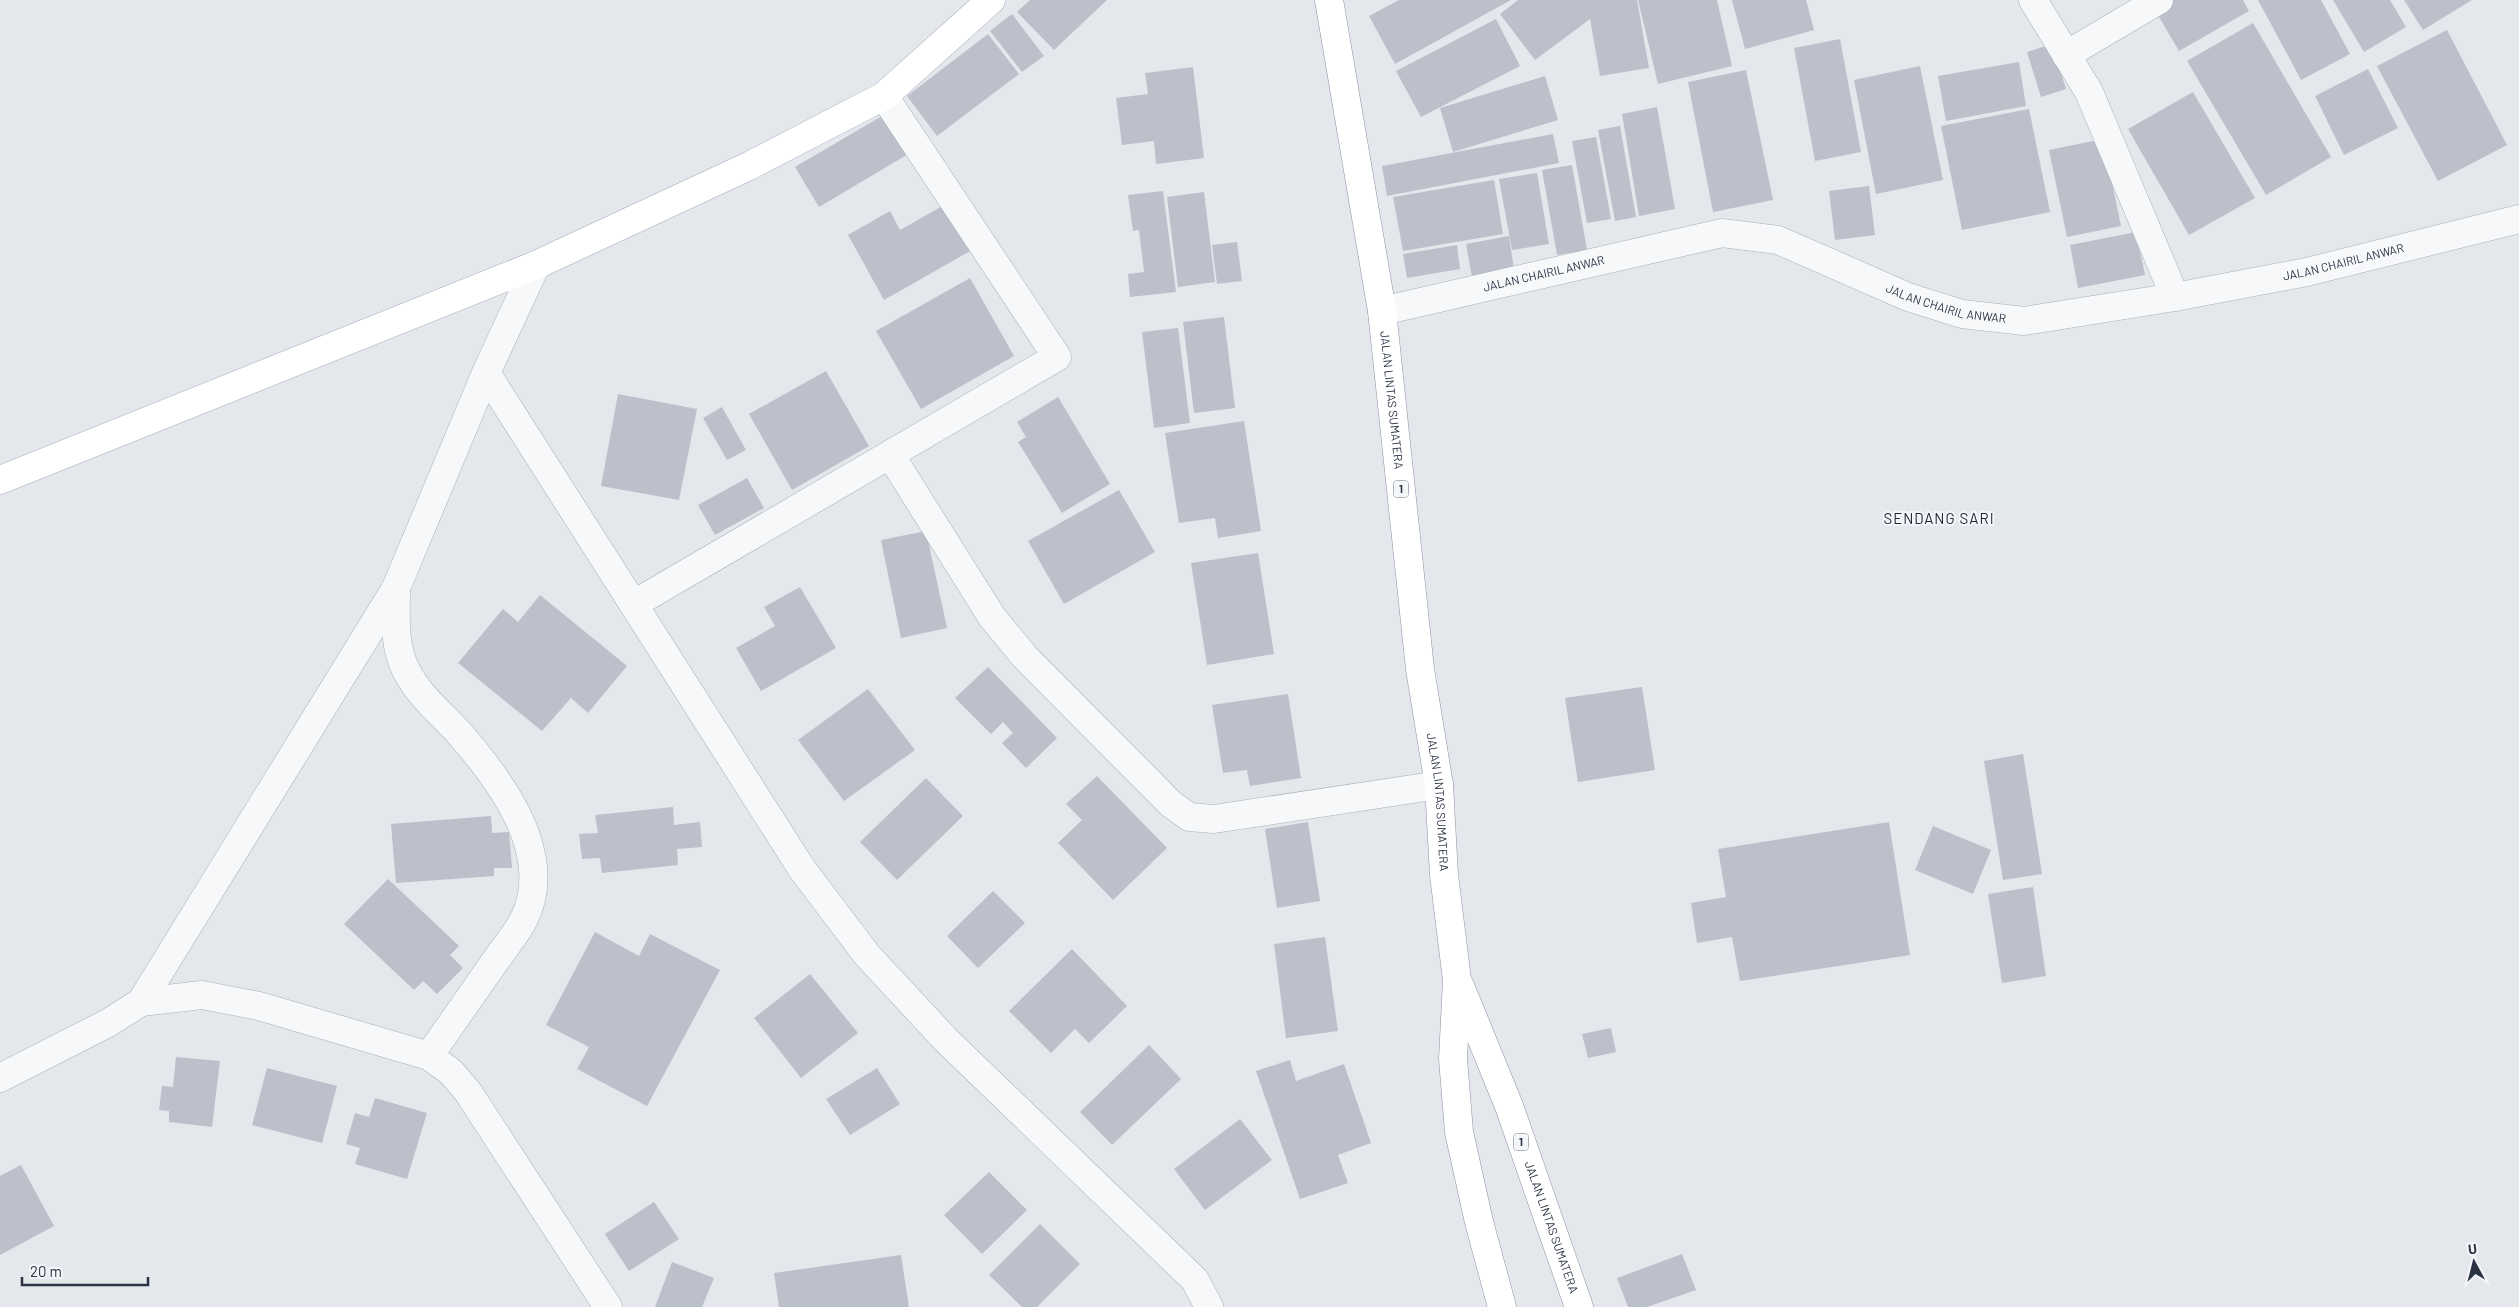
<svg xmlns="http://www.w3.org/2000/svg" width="2519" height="1307" font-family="Barlow,sans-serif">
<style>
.building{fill:#bbc0ca}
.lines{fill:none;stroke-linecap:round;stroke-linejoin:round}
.street-casing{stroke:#a9aeb7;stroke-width:29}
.primary-casing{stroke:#a3abb8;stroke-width:29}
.highway-casing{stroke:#8b94a3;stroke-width:29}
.street{stroke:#f7f8fa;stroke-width:28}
.primary{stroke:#fff;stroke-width:28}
.highway{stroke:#fff;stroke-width:28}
.labels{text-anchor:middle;stroke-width:4;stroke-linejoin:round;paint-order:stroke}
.shield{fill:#f4f6f9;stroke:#676e7b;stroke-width:1}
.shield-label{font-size:11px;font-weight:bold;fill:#2b3445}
.street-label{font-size:12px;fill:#2b3445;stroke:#f4f6f9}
.quarter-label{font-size:15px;letter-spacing:1px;fill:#1d2536;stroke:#f4f6f9}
</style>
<rect width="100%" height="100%" fill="#e4e7ec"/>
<path class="building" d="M1030,0h77l-53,50 -37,-38z
M1399,0h112l-116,64 -26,-48z
M1518,0h119l12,68 -49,8 -10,-57 -55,41 -35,-46z
M1638,0h79l15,66 -74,18z
M1732,0h74l8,30 -69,19z
M2173,0h70l6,11 -70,40 -24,-41z
M2258,0h63l29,54 -49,26z
M2333,0h57l16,27 -42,25z
M2404,0h68l-49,30z
M1012,14l32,42 -22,16 -32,-41z
M1496,19l24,47 -99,51 -25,-46z
M2253,23l78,134 -65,38 -79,-134z
M2447,30l60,115 -69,36 -61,-115z
M988,34l31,40 -82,62 -30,-40z
M1840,39l21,113 -46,9 -21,-113z
M2052,44l14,45 -25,8 -14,-45z
M2019,62l7,44 -80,15 -8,-45z
M1920,66l23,114 -67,14 -22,-114z
M1193,67l11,91 -48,6 -2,-23 -32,4 -6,-47 32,-4 -3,-21z
M2368,69l30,59 -54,27 -29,-59z
M1746,70l27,130 -60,12 -25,-130z
M1545,76l13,44 -105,32 -13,-44z
M2193,92l62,106 -66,37 -61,-106z
M1657,107l18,102 -36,7 -17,-102z
M2029,109l21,103 -88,18 -21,-104z
M887,113l23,40 -91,54 -24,-40z
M1620,126l16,91 -21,4 -17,-91z
M1553,134l6,29 -172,33 -5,-30z
M1596,137l15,82 -24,4 -15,-82z
M2103,139l18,87 -54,11 -18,-87z
M1572,165l15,85 -30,5 -15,-85z
M1537,173l12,71 -37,6 -13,-71z
M1494,180l9,54 -100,17 -10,-54z
M1869,186l6,49 -40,5 -6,-49z
M1163,191l13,101 -46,5 -2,-23 16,-2 -5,-42 -6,1 -5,-36z
M1204,192l11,90 -37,5 -11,-90z
M946,204l26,46 -88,50 -36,-65 42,-24 10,19z
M2136,232l9,43 -67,13 -8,-43z
M1509,236l5,34 -42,7 -6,-33z
M1237,242l5,39 -25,3 -5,-39z
M1457,245l3,24 -53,9 -4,-24z
M970,278l44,78 -93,53 -45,-78z
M1224,317l11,91 -41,5 -11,-91z
M1178,328l12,95 -36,5 -12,-96z
M826,371l43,75 -77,44 -43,-76z
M618,394l79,15 -18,91 -78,-14z
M1058,397l52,87 -48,29 -44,-71 8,-5 -9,-15z
M722,407l24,43 -19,10 -24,-42z
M1244,421l17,110 -43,7 -3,-20 -36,5 -14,-90z
M747,478l17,30 -49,27 -17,-30z
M1119,490l36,62 -91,52 -36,-63z
M926,531l21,97 -46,10 -20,-98z
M1258,553l16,101 -67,11 -16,-102z
M800,587l36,61 -75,43 -25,-43 39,-22 -11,-19z
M540,595l87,71 -39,47 -17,-15 -29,33 -84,-68 45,-54 15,13z
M988,667l69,71 -31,30 -24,-25 11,-10 -10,-11 -12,12 -36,-36z
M1642,687l13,83 -77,12 -13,-84z
M868,689l47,61 -71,51 -46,-61z
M1288,694l13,84 -51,8 -3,-16 -24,3 -11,-68z
M2023,754l19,120 -39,6 -19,-119z
M1097,776l70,72 -54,52 -55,-57 24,-23 -16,-16z
M926,778l37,38 -66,64 -37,-38z
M673,807l1,18 26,-3 2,25 -25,2 1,16 -76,8 -2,-15 -18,1 -3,-25 19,-1 -3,-18z
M491,816l1,17 17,-1 3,36h-18v8l-98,7 -5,-59z
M1308,822l12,79 -43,7 -12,-79z
M1889,822l21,133 -170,26 -8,-44 -35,6 -6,-40 35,-6 -8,-48z
M1933,826l58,24 -18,44 -58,-24z
M388,879l71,67 -9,9 13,13 -26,26 -14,-13 -9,9 -70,-66z
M2033,887l13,89 -44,7 -14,-89z
M993,891l32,32 -47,45 -31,-32z
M595,932l44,24 11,-22 70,36 -73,136 -70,-37 12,-22 -43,-22z
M1325,937l13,94 -52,7 -12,-94z
M1072,949l55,57 -38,37 -14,-14 -24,24 -42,-42z
M810,974l48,59 -57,45 -47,-60z
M1611,1028l5,24 -28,6 -6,-24z
M1149,1045l32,34 -69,66 -32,-33z
M176,1057l44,4 -8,66 -43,-5v-11l-10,-1 3,-24 11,1z
M1290,1060l6,21 48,-17 27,79 -33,12 10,28 -48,16 -44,-128z
M267,1068l70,18 -15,57 -70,-18z
M877,1068l23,36 -50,31 -24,-36z
M375,1098l52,15 -20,66 -52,-15 5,-16 -14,-4 9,-31 14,4z
M1240,1119l32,41 -67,50 -31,-41z
M21,1165l33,61 -54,29v-79z
M989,1172l38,38 -45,44 -38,-39z
M654,1202l25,37 -50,32 -24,-37z
M1040,1224l40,40 -43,43h-15l-33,-32z
M1682,1254l14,36 -49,17h-19l-11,-29z
M901,1255l8,52h-130l-5,-34z
M672,1262l42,16 -12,29h-47z"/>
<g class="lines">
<g class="street-casing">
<g id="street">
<path d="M2033,0l56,92 86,205"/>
<path d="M2066,55l93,-55"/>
<path id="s1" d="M1382,311l340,-78 56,7 130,57 54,17 62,7 151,-24 132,-25 212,-53"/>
<path d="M486,373l316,496 65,86 79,85 249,240 14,27"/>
<path d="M891,456l101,161 33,40 146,147 18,13 25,2 225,-34"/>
<path d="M396,588c0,27 -3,57 10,82 13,26 34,42 53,63 41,47 97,120 65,186 -7,14 -19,28 -28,41 -22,32 -45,64 -67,96"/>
<path d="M634,604l423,-247 -173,-261"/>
<path d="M141,1002l61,-7 57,11 170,50 22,16 17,20 140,215"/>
<path d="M0,1078l108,-55 33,-21 255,-414 90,-215 50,-108"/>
</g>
</g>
<g class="primary-casing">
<path id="primary" d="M0,480l536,-215 213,-99 135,-70 107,-96"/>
</g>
<g class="highway-casing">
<g id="highway">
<path id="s2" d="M1329,0l53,311 38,358 19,116 5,90 13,105 -4,79 6,73 20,90 23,85"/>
<path id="s3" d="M1460,986l49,120 70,201"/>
</g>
</g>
<use href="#street" class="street"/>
<use href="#primary" class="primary"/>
<use href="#highway" class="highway"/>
</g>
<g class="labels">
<g class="shield">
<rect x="1393.5" y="480.5" width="15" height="17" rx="4"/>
<rect x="1513.5" y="1133.5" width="15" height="17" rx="4"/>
</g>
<g class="shield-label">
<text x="1401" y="493">1</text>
<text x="1521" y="1146">1</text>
</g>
<g class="street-label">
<text dy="4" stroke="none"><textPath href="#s1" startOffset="991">JALAN CHAIRIL ANWAR</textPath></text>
<text dy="4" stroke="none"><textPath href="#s1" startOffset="166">JALAN CHAIRIL ANWAR</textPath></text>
<text dy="4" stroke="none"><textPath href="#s1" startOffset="586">JALAN CHAIRIL ANWAR</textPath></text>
<text dy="4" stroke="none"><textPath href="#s2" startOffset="405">JALAN LINTAS SUMATERA</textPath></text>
<text dy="4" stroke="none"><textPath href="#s2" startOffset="810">JALAN LINTAS SUMATERA</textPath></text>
<text dy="4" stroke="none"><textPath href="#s3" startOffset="258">JALAN LINTAS SUMATERA</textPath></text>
</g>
<g class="quarter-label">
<text x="1939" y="524">SENDANG SARI</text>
</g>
</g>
<g transform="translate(2474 1262) rotate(353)" stroke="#f4f6f9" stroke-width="4" paint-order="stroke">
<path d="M0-4L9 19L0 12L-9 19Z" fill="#2b3445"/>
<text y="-8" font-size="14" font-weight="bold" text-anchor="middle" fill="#2b3445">U</text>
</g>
<path d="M22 1277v8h126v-8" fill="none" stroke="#2b3445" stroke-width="2.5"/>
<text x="30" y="1277" font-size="15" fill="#2b3445" stroke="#f4f6f9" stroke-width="4" paint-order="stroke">20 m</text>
</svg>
